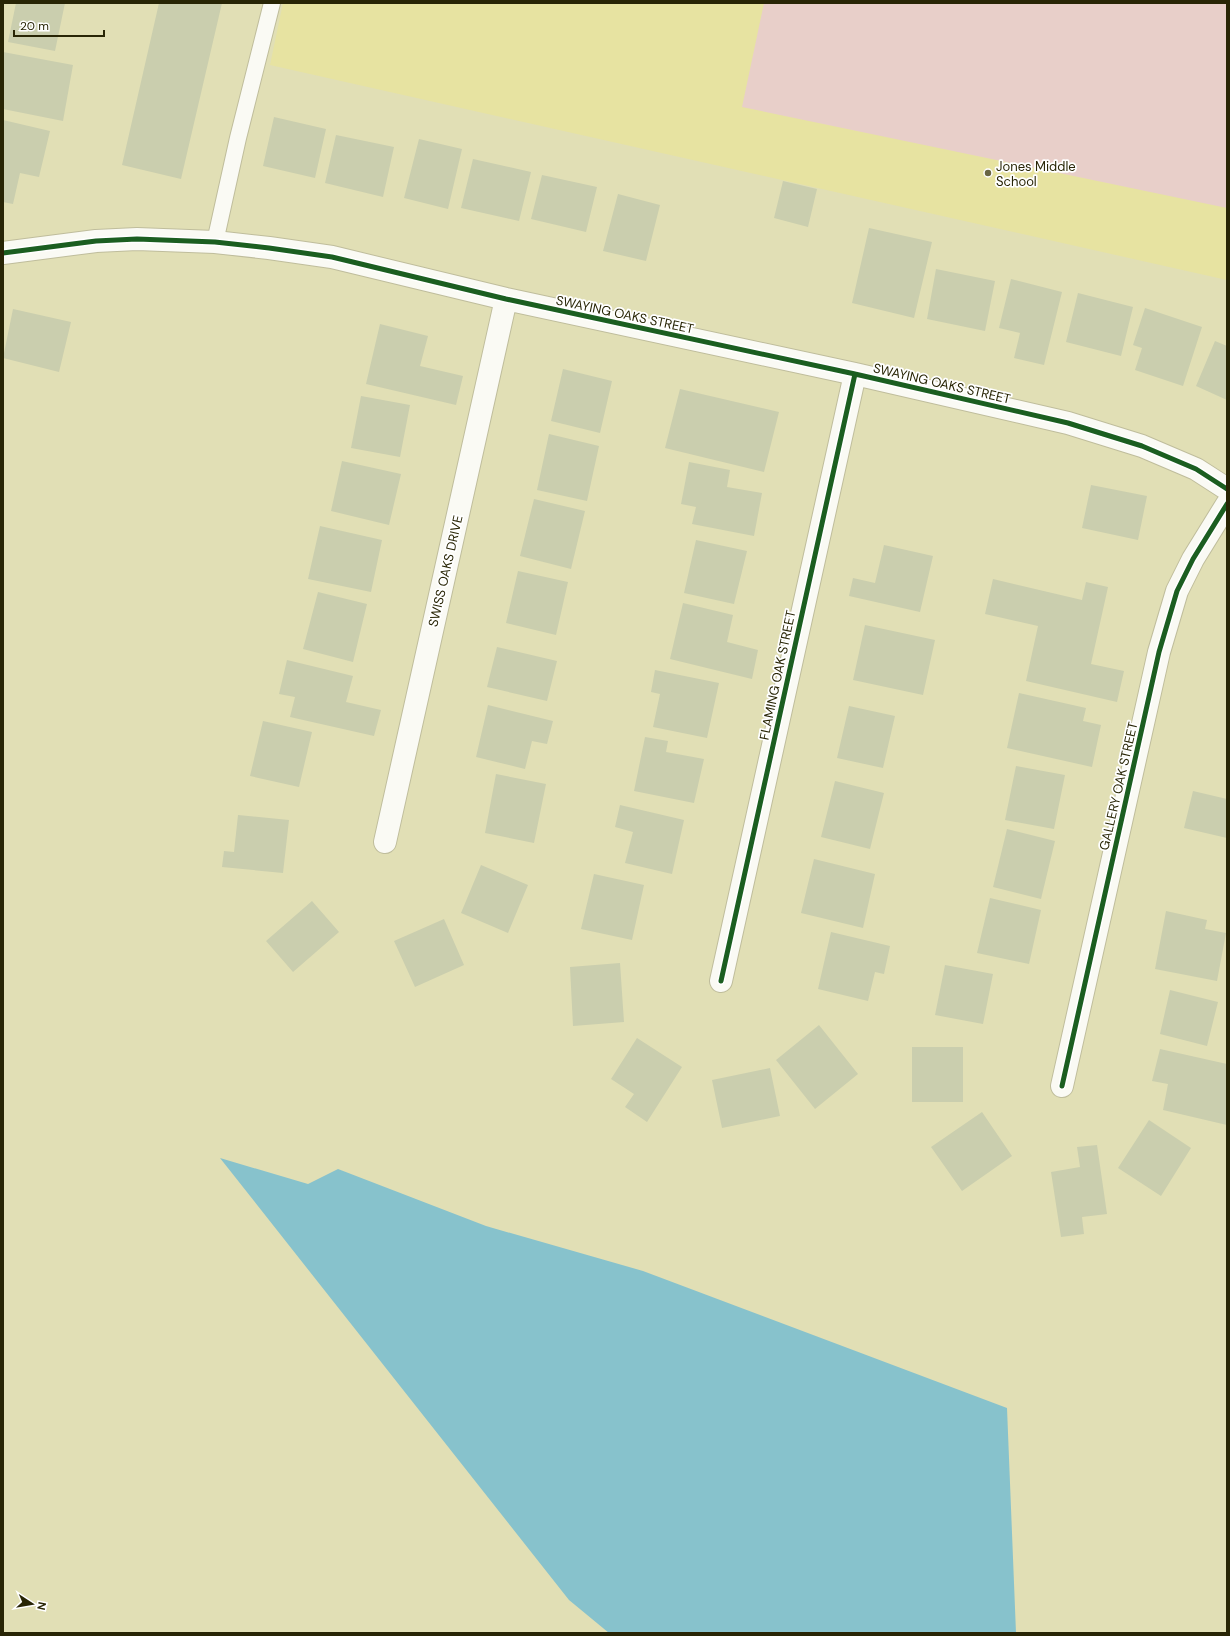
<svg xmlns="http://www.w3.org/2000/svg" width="1230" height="1636" font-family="'DM Sans',sans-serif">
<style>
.built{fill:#e7e3a1}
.green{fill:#e8cfc9}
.water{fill:#87c2cc}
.building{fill:#caceae}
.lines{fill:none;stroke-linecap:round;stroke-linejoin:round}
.lane-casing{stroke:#bfbd9c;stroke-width:18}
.street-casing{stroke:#bfbd9c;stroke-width:24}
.lane{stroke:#fafaf4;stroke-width:16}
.street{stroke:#fafaf4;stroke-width:22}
.cycleway-casing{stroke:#fff;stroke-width:8}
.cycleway{stroke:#1b5e20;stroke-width:5}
.poi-dot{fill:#696643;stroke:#fff;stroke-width:1.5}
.labels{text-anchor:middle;stroke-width:3.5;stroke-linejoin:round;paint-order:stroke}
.poi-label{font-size:13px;fill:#282505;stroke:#fff;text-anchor:start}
.street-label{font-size:13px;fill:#282505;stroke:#fff}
</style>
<rect width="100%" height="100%" fill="#e1dfb5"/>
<path class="built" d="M283,3h944v277l-957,-215z"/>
<path class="green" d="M764,3h463v205l-485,-101z"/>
<path class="water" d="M220,1158l88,26 30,-15 148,57 157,45 364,137 9,225h-407l-40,-33z"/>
<path class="building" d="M16,3h49l-10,48 -47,-9z
M159,3h63l-41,176 -59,-14z
M3,52l70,13 -10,56 -60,-12z
M274,117l52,12 -11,49 -52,-12z
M3,120l47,11 -11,46 -19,-4 -7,31 -10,-2z
M336,135l58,12 -11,50 -58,-14z
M419,139l43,10 -14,60 -44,-11z
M473,159l58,13 -12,49 -58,-13z
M542,175l55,12 -11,45 -55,-13z
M783,181l34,8 -9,38 -34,-9z
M618,194l42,11 -14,56 -43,-10z
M869,228l63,14 -18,76 -62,-15z
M936,269l59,12 -10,50 -58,-12z
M1011,279l51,13 -18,73 -30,-7 6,-25 -21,-5z
M1078,293l55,14 -12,49 -55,-14z
M1145,308l57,19 -19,59 -48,-16 7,-22 -9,-3z
M13,309l58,13 -12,50 -56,-14z
M380,324l48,12 -8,30 43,10 -7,29 -90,-21z
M1215,341l12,5v54l-31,-14z
M563,369l49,12 -12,52 -49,-12z
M680,389l99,23 -15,60 -99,-24z
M361,396l49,9 -10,52 -49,-9z
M549,434l50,12 -12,55 -50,-11z
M342,461l59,13 -12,51 -58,-14z
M689,462l41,8 -3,17 35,6 -8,43 -62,-12 4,-17 -15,-3z
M1091,485l56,11 -9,44 -56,-12z
M534,499l51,12 -14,58 -51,-13z
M320,526l62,14 -11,52 -63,-13z
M696,540l51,11 -13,53 -50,-11z
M884,545l49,11 -13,56 -71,-16 4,-18 22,5z
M518,571l50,11 -12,53 -50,-12z
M993,579l89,21 4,-18 22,5 -17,77 33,7 -7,31 -91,-21 12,-55 -53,-12z
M318,592l49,12 -14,58 -50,-13z
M683,603l50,12 -6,27 31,8 -6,29 -82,-20z
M865,625l70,15 -12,55 -70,-15z
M497,647l60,14 -10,40 -60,-14z
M287,660l66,16 -7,26 35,8 -7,26 -84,-19 5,-20 -16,-3z
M655,670l64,13 -12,55 -54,-11 7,-33 -9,-2z
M1019,693l67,15 -3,13 18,4 -9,42 -85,-19z
M488,705l65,16 -6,23 -15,-3 -7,28 -49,-12z
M849,706l46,10 -12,52 -46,-10z
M263,721l49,11 -13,55 -49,-11z
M645,737l23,4 -2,11 38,7 -10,44 -60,-12z
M1016,766l49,9 -11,54 -49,-9z
M496,774l50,10 -12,59 -49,-10z
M835,781l49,12 -14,56 -49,-12z
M1193,791l34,8v39l-43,-10z
M620,805l64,15 -12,54 -47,-11 8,-31 -18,-5z
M238,815l51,5 -6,53 -61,-6 2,-16 10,1z
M1007,829l48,12 -14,58 -48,-12z
M814,859l61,15 -12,54 -62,-15z
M481,865l47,20 -20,48 -47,-20z
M594,874l50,11 -12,55 -51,-11z
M990,898l51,12 -12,54 -52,-11z
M312,901l27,31 -46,40 -27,-31z
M1166,911l41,9 -2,9 21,4 -9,48 -62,-12z
M444,919l20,46 -49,22 -21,-46z
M831,932l59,14 -6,28 -9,-2 -7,29 -50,-12z
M620,963l4,59 -51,4 -3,-59z
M945,965l48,9 -10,50 -48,-9z
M1170,990l48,12 -11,44 -47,-12z
M819,1025l39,49 -43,35 -39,-49z
M637,1038l45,29 -35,55 -22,-15 9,-13 -23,-15z
M912,1047h51v55h-51z
M1160,1049l67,15v61l-64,-15 5,-26 -16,-3z
M770,1068l10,48 -58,12 -10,-48z
M982,1112l30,44 -50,35 -31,-44z
M1149,1120l42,28 -30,48 -43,-28z
M1097,1145l10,69 -25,3 2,17 -23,3 -10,-65 29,-5 -3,-20z"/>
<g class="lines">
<g class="lane-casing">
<path id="lane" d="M215,242l23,-104 34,-135"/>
</g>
<g class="street-casing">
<path id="street" d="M3,253l93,-12 41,-2 78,3 54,6 63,9 174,42 349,75 213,49 74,23 54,23 31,20
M385,842l121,-543
M721,981l134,-607
M1062,1086l97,-434 18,-61 16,-32 34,-55"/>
</g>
<use href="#lane" class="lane"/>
<use href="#street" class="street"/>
<g class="cycleway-casing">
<path id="cycleway" d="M3,253l93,-12 41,-2 78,3 54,6 63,9 174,42 349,75 213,49 74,23 54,23 31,20
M721,981l134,-607
M1062,1086l97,-434 18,-61 16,-32 34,-55"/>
</g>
<use href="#cycleway" class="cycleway"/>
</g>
<circle class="poi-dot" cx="988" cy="173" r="4"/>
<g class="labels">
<g class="poi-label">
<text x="996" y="171">Jones Middle<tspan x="996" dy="15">School</tspan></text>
</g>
<g class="street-label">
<text transform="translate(625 314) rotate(12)" y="5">SWAYING OAKS STREET</text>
<text transform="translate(942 383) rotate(13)" y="5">SWAYING OAKS STREET</text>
<text transform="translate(445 571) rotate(-77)" y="5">SWISS OAKS DRIVE</text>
<text transform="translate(777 675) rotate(-78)" y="5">FLAMING OAK STREET</text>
<text transform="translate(1118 786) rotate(-77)" y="5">GALLERY OAK STREET</text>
</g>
</g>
<rect width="1230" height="1636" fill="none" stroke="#282505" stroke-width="8"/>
<g transform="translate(32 1604) rotate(102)" stroke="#ffffff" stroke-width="3" paint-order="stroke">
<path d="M0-3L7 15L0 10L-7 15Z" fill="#282505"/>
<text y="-6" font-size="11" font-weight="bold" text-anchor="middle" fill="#282505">N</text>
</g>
<path d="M14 30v6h90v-6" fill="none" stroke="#282505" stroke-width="2"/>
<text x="20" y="30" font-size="12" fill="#282505" stroke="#ffffff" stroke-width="3" paint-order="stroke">20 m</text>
</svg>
